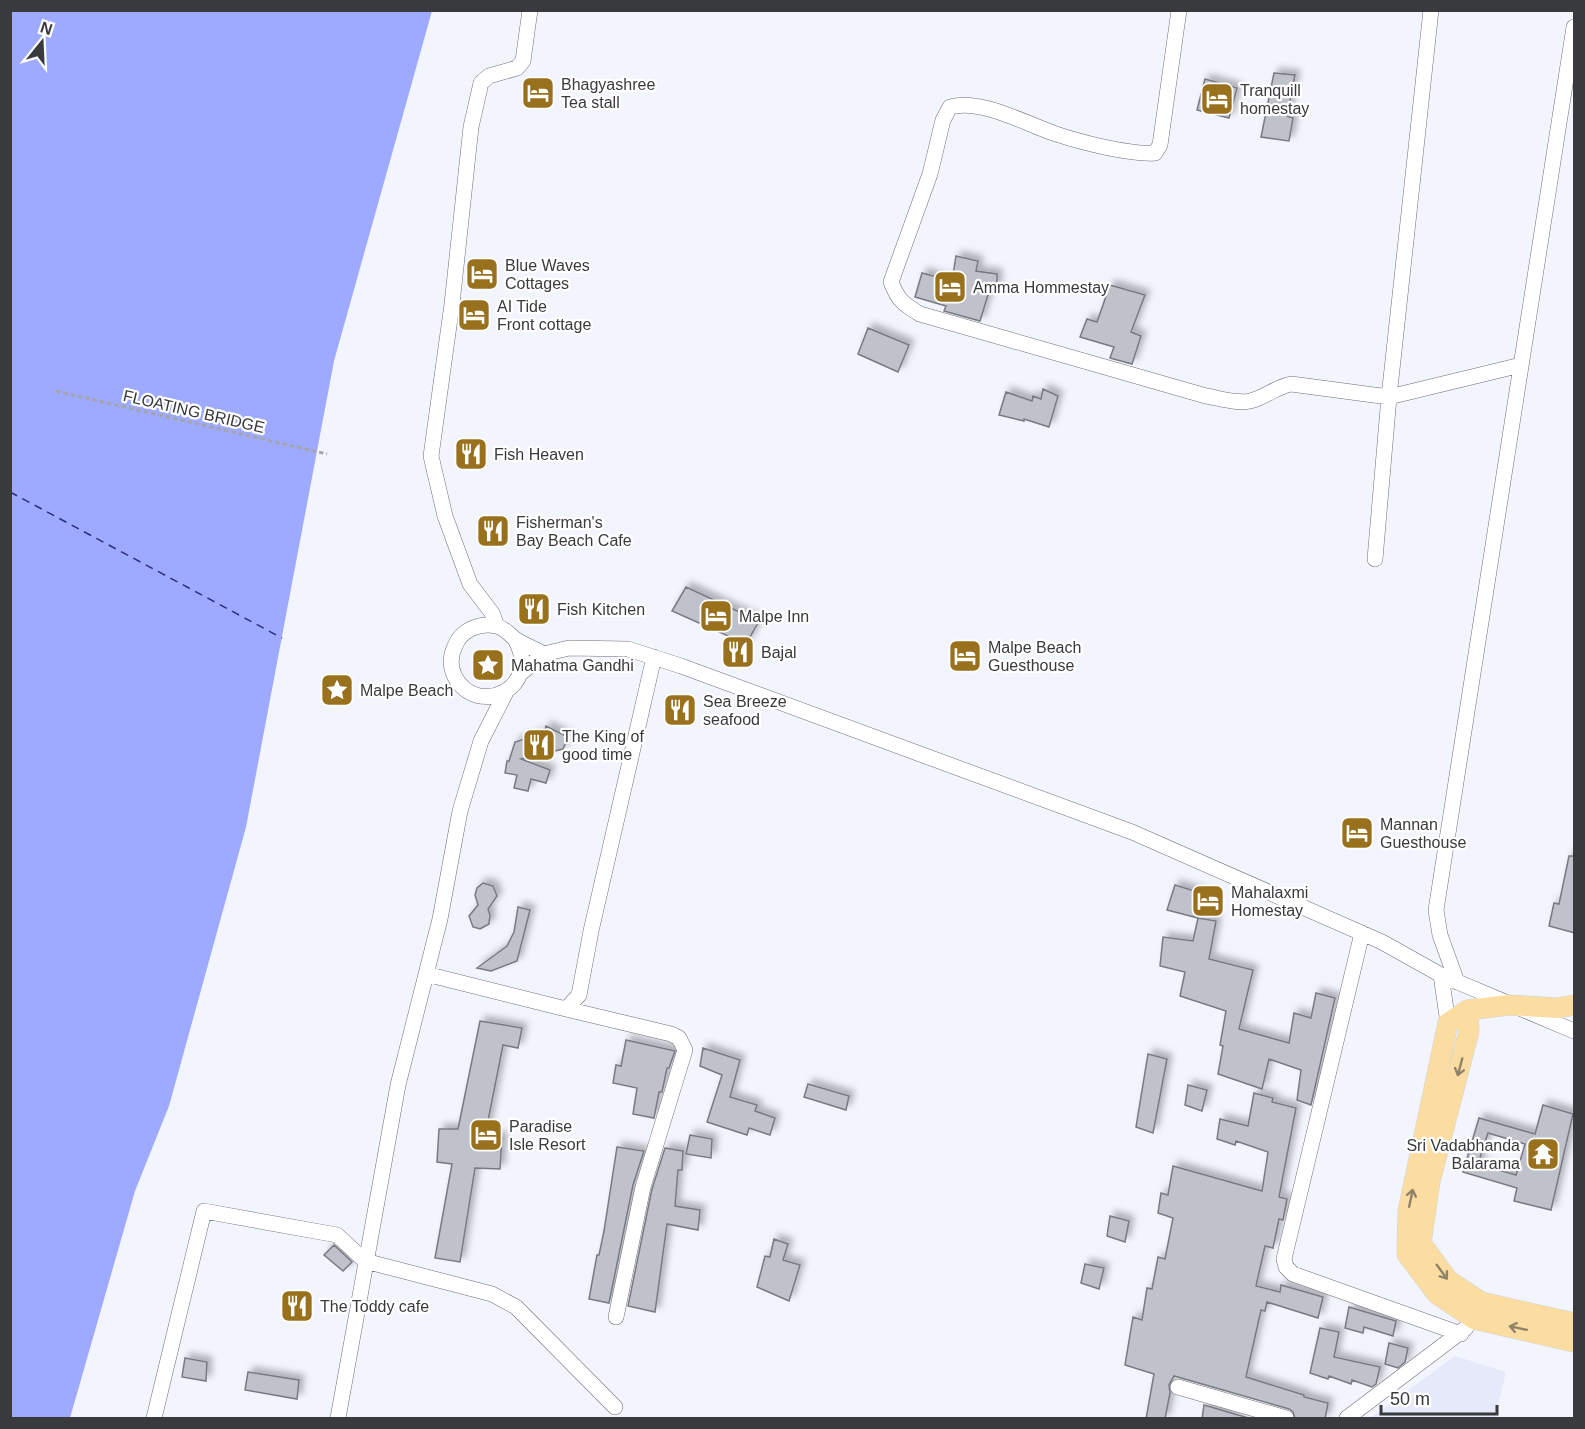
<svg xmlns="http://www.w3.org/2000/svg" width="1585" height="1429" font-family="Helvetica,sans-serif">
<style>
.built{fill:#e5e9f9}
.water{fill:#9daaff}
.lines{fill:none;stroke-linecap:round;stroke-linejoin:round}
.ferry{stroke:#2d2c8a;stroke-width:1.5;stroke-dasharray:8 6;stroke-linecap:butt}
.building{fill:#c0c2cb;stroke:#787a82;stroke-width:1.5;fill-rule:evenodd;filter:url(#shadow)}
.minor-casing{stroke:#6d6f77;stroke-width:16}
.major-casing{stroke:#d3d4d4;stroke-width:21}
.path{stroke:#a4a5ac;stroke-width:3;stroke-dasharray:4.5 3;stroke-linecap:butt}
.minor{stroke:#fff;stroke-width:15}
.major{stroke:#fbdda2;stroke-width:20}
.oneway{stroke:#90836a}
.labels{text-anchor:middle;stroke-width:4.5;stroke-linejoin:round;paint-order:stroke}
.poi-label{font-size:16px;fill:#393a3d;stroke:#fff;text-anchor:start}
.street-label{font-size:16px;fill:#393a3d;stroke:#fff}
</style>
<defs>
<filter id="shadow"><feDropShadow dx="5" dy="-5" stdDeviation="3" flood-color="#0004"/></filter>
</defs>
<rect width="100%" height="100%" fill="#f3f5fe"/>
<path class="built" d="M1455,1356l51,16 -11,46h-125z"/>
<path class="water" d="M10,11h422l-98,350 -88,466 -77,279 -34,85 -65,227h-60z"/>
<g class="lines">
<path class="ferry" d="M10,492l272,146"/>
</g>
<path class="building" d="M1274,73l21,2 -8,41 6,2 -4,23 -28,-4z
M1205,79l32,9 -8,30 -32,-8z
M956,256l22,5 -2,10 21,3v14h-7l-10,33 -36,-10 2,-5 -31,-9 7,-24 30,8z
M1110,285l35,10 -14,37 10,4 -9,28 -22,-6 4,-11 -34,-10 7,-18 10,3z
M868,328l41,17 -11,27 -40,-18z
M1043,389l15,7 -9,31 -25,-8v2l-25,-6 7,-23 26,9 1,-5 8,3z
M686,587l73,34 -13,23 -74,-33z
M546,726l22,11 -5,12 -42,10 29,11 -4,13 -15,-4 -3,12 -14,-3 3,-13 -12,-2 2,-12h2l6,-19 29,-9z
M1569,856h6v77l-26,-7 5,-23 5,1z
M483,883l10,3 4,10 -9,13 2,6 -1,9 -9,5 -7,-2 -4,-11 9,-11 -3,-10 2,-7z
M1175,885l29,9 -6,24 -31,-8z
M518,907l12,3 -13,51 -26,10 -14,-3 30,-22 7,-14z
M1198,918l18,3 -7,38 44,11 -14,59 50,14 5,-30 17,5 5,-25 19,5 -24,107 -14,-5 4,-30 -32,-11 -7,30 -44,-15 5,-28 -3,-1 6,-34 -46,-15 5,-24 -25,-6 3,-29 30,4z
M480,1021l42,7 -4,20 -15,-3 -18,91 17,1 -2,32 -25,-1 -15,94 -25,-4 17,-94 -15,-2 2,-33h19z
M626,1040l49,11 -6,17h-2l-5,24h-3l-5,26 -21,-4 4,-26 -24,-5 3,-18 5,1z
M703,1048l37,12 -10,37 27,8 -2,6 20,7 -5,17 -21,-7 -2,7 -40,-13 15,-47 -22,-9z
M1148,1054l19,5 -14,74 -17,-6z
M808,1084l41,12 -3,14 -42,-13z
M1188,1085l19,5 -5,21 -17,-6z
M1254,1093l19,5 -1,4 24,6 -17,89 8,2 -4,21 -4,-1 -6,29 -8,-2 -9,40 24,6 1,-7 42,12 -5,21 -51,-16 -2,9 -4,-1 -15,67 58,18v2l24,6 -3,16h-30l-2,-7 -4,-3 -115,-33 -5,9 1,8 -5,26h-19l8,-45 -29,-9 8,-48 9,3 5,-32 5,1 6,-32 7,2 8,-41 -15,-5 3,-20 7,2 5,-29 89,25 6,-39 -32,-11 -1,4 -18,-6 3,-20 28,7z
M1543,1105l30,9 -22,96 -37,-9 3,-13 -54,-16 16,-54 56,16zM1488,1133l37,11 -9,31 -38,-11z
M690,1135l22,4 -1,19 -25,-4z
M617,1147l27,4 -11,34 -24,118 -20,-4 8,-44h2l5,-24z
M665,1148l18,3 -1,19h-4l-3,36 25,4 -2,20 -31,-6 -12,88 -27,-6 24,-117z
M1110,1216l19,5 -4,21 -18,-6z
M774,1239l14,5 -5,16 17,5 -11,36 -32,-14 8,-31 5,1z
M334,1245l18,17 -9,9 -19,-16z
M1085,1264l19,4 -5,21 -18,-6z
M1349,1307l47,14 -3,15 -29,-9 -1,6 -18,-5z
M1320,1328l19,4 -5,25 46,10 -4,17 -4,3 -20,-7 -1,4 -22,-8 -1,3 -18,-6z
M1389,1343l19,5 -3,14 -7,6 -13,-4z
M185,1358l22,4 -1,19 -24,-4z
M248,1372l51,8 -2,19 -52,-9z
M1204,1405l48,14h-50z"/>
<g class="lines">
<g class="minor-casing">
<path id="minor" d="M1179,10l-19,135 -5,8c-25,2 -75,-11 -99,-19 -30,-10 -75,-36 -106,-27l-7,13 -13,54 -39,108c7,18 12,22 29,32l286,82c13,2 31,8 44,5 14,-3 26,-14 41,-17l98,13 132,-32
M1375,559l14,-162 42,-387
M497,626l-5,-13 -22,-29 -25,-68 -14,-60 21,-152 19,-177 10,-44 8,-7 28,-8 6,-7 7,-51
M515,639c28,50 -38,79 -60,38 -5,-10 -5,-21 0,-31 6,-16 25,-24 41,-20 9,2 13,8 19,13 9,6 20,10 29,15
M521,673l23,-19 25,-6 59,1 53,17 451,166 250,110 59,33 133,56
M1362,933l-78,326 2,8 7,7 168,60
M426,974l140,35 13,-14 12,-64 63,-274
M1441,975l7,48
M1457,982l-17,-47 -4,-25 138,-883
M566,1009l105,25 8,4 6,12 -42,137 -27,130
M1178,1387l108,31
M154,1418l50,-207 133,24 28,26 127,33 24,13 99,100
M338,1418l60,-333 42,-166 20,-108 21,-70 25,-49
M1347,1418l119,-90"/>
</g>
<g class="major-casing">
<path id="major" d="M1574,1005l-16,3 -49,-3 -41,5 -20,13 -40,188 -1,43 30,40 37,25 100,23
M1468,1010l1,21 -39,150 -9,62 27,37 33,22 93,21"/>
</g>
<path class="path" d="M56,391l271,63"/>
<use href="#minor" class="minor"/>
<use href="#major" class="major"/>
</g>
<defs><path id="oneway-shaft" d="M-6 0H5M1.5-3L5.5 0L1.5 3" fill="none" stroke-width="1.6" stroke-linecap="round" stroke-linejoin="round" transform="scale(1.5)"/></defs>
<g class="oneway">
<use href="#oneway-shaft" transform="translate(1460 1067) rotate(105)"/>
<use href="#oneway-shaft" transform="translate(1411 1198) rotate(-78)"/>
<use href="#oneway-shaft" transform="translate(1442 1272) rotate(54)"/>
<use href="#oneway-shaft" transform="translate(1518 1328) rotate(-168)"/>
</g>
<defs>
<g id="hotel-square" transform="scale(1.725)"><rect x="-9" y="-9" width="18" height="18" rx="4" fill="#99711d" stroke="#fff"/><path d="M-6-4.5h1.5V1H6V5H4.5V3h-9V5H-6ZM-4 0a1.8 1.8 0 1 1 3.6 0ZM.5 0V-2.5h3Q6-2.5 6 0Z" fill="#fff"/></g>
<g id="restaurant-square" transform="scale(1.725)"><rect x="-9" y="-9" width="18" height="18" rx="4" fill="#99711d" stroke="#fff"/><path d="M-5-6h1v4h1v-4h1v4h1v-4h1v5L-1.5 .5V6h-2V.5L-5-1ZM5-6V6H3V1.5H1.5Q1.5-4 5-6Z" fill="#fff"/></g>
<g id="sight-square" transform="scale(1.725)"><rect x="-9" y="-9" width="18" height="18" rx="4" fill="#99711d" stroke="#fff"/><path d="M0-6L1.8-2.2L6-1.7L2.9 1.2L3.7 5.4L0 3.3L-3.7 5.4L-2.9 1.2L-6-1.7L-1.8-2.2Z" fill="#fff"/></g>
<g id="temple-square" transform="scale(1.725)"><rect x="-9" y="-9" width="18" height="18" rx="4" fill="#99711d" stroke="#fff"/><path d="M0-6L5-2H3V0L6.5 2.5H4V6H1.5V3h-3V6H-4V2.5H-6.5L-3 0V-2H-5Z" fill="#fff"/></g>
</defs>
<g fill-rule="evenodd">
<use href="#hotel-square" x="538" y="93"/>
<use href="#hotel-square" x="1217" y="99"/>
<use href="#hotel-square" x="482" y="274"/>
<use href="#hotel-square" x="950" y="287"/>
<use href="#hotel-square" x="474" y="315"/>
<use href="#restaurant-square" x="471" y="454"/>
<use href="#restaurant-square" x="493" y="531"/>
<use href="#restaurant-square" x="534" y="609"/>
<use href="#hotel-square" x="716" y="616"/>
<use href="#restaurant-square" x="738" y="652"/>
<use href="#hotel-square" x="965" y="656"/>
<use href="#sight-square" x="488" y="665"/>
<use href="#sight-square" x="337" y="690"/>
<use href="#restaurant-square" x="680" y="710"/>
<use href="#restaurant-square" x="539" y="745"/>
<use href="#hotel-square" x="1357" y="833"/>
<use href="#hotel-square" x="1208" y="901"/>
<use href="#hotel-square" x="486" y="1135"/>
<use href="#temple-square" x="1543" y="1154"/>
<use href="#restaurant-square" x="297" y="1306"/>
</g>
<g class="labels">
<g class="poi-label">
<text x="561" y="90">Bhagyashree<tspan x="561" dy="18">Tea stall</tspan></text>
<text x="1240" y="96">Tranquill<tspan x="1240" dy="18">homestay</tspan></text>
<text x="505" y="271">Blue Waves<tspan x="505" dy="18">Cottages</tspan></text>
<text x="973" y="293">Amma Hommestay</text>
<text x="497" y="312">AI Tide<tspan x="497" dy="18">Front cottage</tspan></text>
<text x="494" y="460">Fish Heaven</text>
<text x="516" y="528">Fisherman's<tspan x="516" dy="18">Bay Beach Cafe</tspan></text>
<text x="557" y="615">Fish Kitchen</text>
<text x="739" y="622">Malpe Inn</text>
<text x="988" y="653">Malpe Beach<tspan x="988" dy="18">Guesthouse</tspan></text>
<text x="761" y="658">Bajal</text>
<text x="511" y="671">Mahatma Gandhi</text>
<text x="360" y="696">Malpe Beach</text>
<text x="703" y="707">Sea Breeze<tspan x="703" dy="18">seafood</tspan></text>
<text x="562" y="742">The King of<tspan x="562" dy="18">good time</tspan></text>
<text x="1380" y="830">Mannan<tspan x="1380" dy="18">Guesthouse</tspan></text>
<text x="1231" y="898">Mahalaxmi<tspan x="1231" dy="18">Homestay</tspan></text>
<text x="509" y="1132">Paradise<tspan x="509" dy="18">Isle Resort</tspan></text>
<text x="1520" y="1151" text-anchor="end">Sri Vadabhanda<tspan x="1520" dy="18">Balarama</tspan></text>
<text x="320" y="1312">The Toddy cafe</text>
</g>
<g class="street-label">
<text transform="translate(194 411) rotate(13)" y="6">FLOATING BRIDGE</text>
</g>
</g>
<rect width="1585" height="1429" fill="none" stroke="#393a3d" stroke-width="24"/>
<g transform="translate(42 42) rotate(18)" stroke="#ffffff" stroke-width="4.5" paint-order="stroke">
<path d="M0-4.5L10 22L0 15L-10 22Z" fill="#393a3d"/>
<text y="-9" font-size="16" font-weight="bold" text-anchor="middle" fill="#393a3d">N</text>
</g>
<path d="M1381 1405v9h116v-9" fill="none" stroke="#393a3d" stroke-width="3"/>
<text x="1390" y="1405" font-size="18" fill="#393a3d" stroke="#ffffff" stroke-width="4.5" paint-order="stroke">50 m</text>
</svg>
